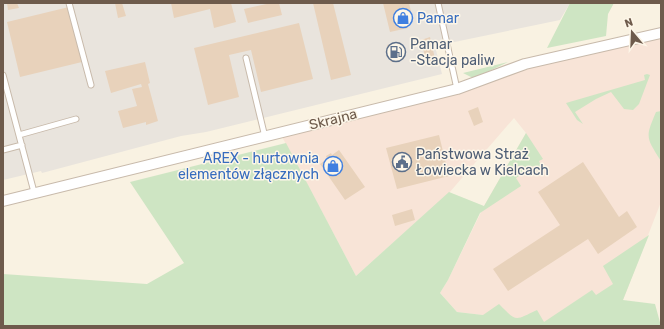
<svg xmlns="http://www.w3.org/2000/svg" width="664" height="329" font-family="Rubik,sans-serif">
<style>
.commercial{fill:#f8e4d7}
.industrial{fill:#e9e4dd}
.green{fill:#cee5c3}
.building{fill:#e8d2bb}
.lines{fill:none;stroke-linecap:round;stroke-linejoin:round}
.lane-casing{stroke:#c8baab;stroke-width:7}
.street-casing{stroke:#c8baab;stroke-width:12}
.lane{stroke:#fff;stroke-width:5}
.street{stroke:#fff;stroke-width:10}
.labels{text-anchor:middle;stroke-width:3;stroke-linejoin:round;paint-order:stroke}
.shop-label{font-size:14px;fill:#366cbe;stroke:#fdf6e8;text-anchor:start}
.service-label{font-size:14px;fill:#4e5e75;stroke:#fdf6e8;text-anchor:start}
.street-label{font-size:14px;fill:#6e5b4c;stroke:#fdf6e8}
</style>
<rect width="100%" height="100%" fill="#f9f2e2"/>
<path class="commercial" d="M661,39v163l-2,5 -36,93 -64,24 -102,-12 -17,-19 8,-13 36,-74 42,-73 -12,-15 -65,75 -93,83 -76,-143 334,-88z"/>
<path class="industrial" d="M3,3h567l-10,17 -125,26 7,28 -236,58 -25,4 -139,37 -1,-2 -38,9z"/>
<path class="green" d="M570,3h44l-6,11 -2,22 -59,12z
M508,62l-31,15h-6l-8,-4z
M647,74l3,1 -11,29 -6,6 -9,-1 -13,-17 -15,7 -21,13 8,12 -6,-4 -11,-17 79,-23 -1,-5z
M661,111v50c-15,-24 -16,-23 -5,-49z
M526,133l17,26 -4,2 4,10 -4,2 -6,-7 -17,12 5,8 -41,27 -32,67 -8,13 17,19 26,3 16,-11c18,18 15,17 38,6l7,12 48,-32 4,5 17,-11 -10,-18 46,-31 -26,65 32,4 6,22h-658v-52l144,10 37,-21 -54,-81 156,-39 70,133 93,-84 35,14z"/>
<path class="building" d="M7,3h10l2,5 -11,2z
M115,3h7l4,13 -8,2z
M171,3h60l5,19 -22,6 -4,-19 -36,9z
M271,3h8l3,12 -34,8 -4,-14z
M313,3h20l18,72 -20,5z
M383,3h26l4,17 -7,1 2,7 -18,4z
M69,7l13,55 -62,15 -13,-55z
M299,23l14,56 -52,13 -10,-42 -22,5 10,42 -31,8 -14,-57z
M430,37l6,26 -9,2 -6,-25z
M400,42l4,17 -13,3 -4,-17z
M145,62l5,21 -2,1 10,37 -12,4v-3l-23,6 -5,-17 19,-5 -5,-17 10,-2 -1,-3 -30,9 -6,-22z
M478,107l5,15 -9,4 -6,-15z
M439,135l10,41 -52,13 -11,-41z
M339,150l26,37 -20,13 -25,-36 7,-5 -1,-3 5,-3 1,2z
M583,162l36,55 8,-6 10,16 -39,27 -10,-15 -80,52 -15,-22 67,-44 -22,-33z
M412,209l3,11 -20,6 -3,-11z"/>
<g class="lines">
<g class="lane-casing">
<path id="lane" d="M69,3l22,82
M438,3l19,86
M246,58l19,79
M3,75l31,117
M19,135l57,-16
M3,150l19,-5"/>
</g>
<g class="street-casing">
<path id="street" d="M3,201l454,-112 68,-25 136,-31"/>
</g>
<use href="#lane" class="lane"/>
<use href="#street" class="street"/>
</g>
<defs>
<g id="shop-ring" transform="scale(1)"><circle r="9.5" fill="#fdf6e8" stroke="#3f7fe0" stroke-width="1.5"/><path d="M-5-2.5h2.3a2.7 3.5 0 0 1 5.4 0H5L5.5 6h-11ZM-1.5-2.5h3a1.5 2.3 0 0 0-3 0Z" fill="#3f7fe0"/></g>
<g id="fuel-ring" transform="scale(1)"><circle r="9.5" fill="#fdf6e8" stroke="#5c6f8a" stroke-width="1.5"/><path d="M-5.5-6h7V0h2V4h1.3V-2.5L3-4.5l.8-.8L6-3V5H2.5V1h-1V6h-7ZM-4.2-4.7v3.2H.2V-4.7Z" fill="#5c6f8a"/></g>
<g id="civic-ring" transform="scale(1)"><circle r="9.5" fill="#fdf6e8" stroke="#5c6f8a" stroke-width="1.5"/><path d="M-.6-6.5H3V-4.5H.6V-3L4-1V1h2V6H-6V1h2V-1L-.6-3ZM-1.2 2.5V6h2.4V2.5Z" fill="#5c6f8a"/></g>
</defs>
<g fill-rule="evenodd">
<use href="#shop-ring" x="403" y="18"/>
<use href="#fuel-ring" x="396" y="52"/>
<use href="#civic-ring" x="402" y="162"/>
<use href="#shop-ring" x="333" y="166"/>
</g>
<g class="labels">
<g class="shop-label">
<text x="417" y="23">Pamar</text>
<text x="319" y="163" text-anchor="end">AREX - hurtownia<tspan x="319" dy="16">elementów złącznych</tspan></text>
</g>
<g class="service-label">
<text x="410" y="49">Pamar<tspan x="410" dy="16">-Stacja paliw</tspan></text>
<text x="416" y="159">Państwowa Straż<tspan x="416" dy="16">Łowiecka w Kielcach</tspan></text>
</g>
<g class="street-label">
<text transform="translate(333 119) rotate(-14)" y="5">Skrajna</text>
</g>
</g>
<rect width="664" height="329" fill="none" stroke="#6e5b4c" stroke-width="8"/>
<g transform="translate(632 32) rotate(341)" stroke="#fdf6e8" stroke-width="3" paint-order="stroke">
<path d="M0-3L7 15L0 10L-7 15Z" fill="#6e5b4c"/>
<text y="-6" font-size="11" font-weight="bold" text-anchor="middle" fill="#6e5b4c">N</text>
</g>
</svg>
